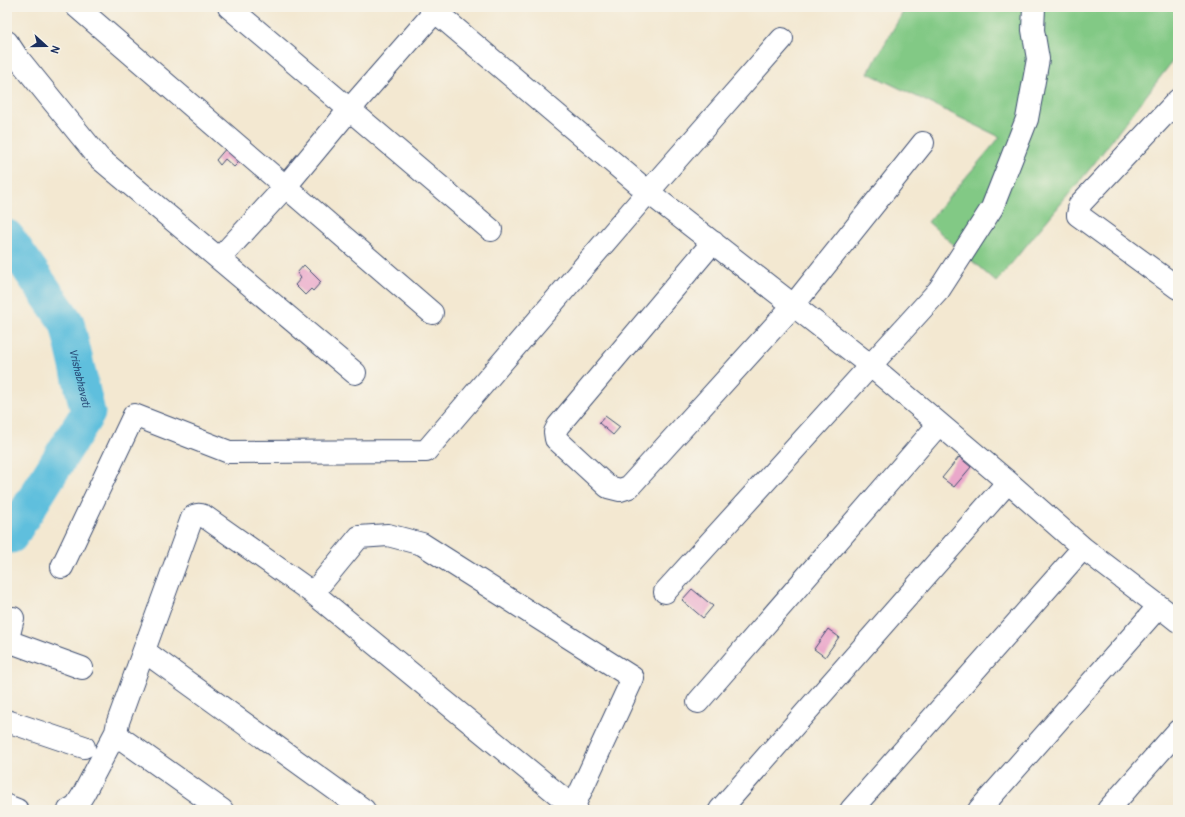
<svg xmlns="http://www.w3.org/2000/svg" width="1185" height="817" font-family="Pangolin,sans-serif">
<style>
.green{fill:#82c985;stroke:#4e7c72}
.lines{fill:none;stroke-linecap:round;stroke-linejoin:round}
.river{stroke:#5fbfdd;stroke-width:35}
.building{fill:#eaa8ca}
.street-casing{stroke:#3b4b6f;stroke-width:24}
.street{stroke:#fff;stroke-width:22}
.labels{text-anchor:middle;stroke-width:3.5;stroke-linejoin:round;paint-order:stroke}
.water-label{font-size:11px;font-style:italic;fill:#2c537e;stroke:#f7f3e8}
</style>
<rect width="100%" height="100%" fill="#f7f3e8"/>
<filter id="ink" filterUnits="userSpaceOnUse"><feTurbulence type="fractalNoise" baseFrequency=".025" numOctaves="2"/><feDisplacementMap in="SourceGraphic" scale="8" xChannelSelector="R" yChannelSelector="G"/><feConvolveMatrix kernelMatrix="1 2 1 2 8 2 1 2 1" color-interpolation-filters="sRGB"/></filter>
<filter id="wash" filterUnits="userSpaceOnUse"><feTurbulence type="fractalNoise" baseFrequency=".012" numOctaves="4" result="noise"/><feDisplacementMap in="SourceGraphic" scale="16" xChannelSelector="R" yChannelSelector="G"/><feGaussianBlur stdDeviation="0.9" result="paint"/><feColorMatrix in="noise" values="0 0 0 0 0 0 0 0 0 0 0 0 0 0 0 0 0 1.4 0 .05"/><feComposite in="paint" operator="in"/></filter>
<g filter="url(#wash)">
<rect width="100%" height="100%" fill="#f3e8d1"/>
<path class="green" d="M906,7h272v47l-85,111 -97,117 -68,-60 72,-85 -132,-64z"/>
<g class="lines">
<path class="river" id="s1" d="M7,237l60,86 21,90 -77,123h-4"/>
</g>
<g id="blocks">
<path class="building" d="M227,147l14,13 -7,7 -9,-8 -5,6 -4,-5z
M304,265l17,17 -8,9 -2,-2 -6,6 -10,-10 6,-7 -4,-5z
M605,416l15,11 -7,8 -14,-12z
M959,457l12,10 -17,20 -12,-9z
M692,589l21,17 -10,12 -21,-18z
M828,629l11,8 -14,20 -11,-8z"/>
</g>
</g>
<g filter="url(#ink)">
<use href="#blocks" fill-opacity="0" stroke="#3b4b6f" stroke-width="1"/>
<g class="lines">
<g class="street-casing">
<path id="street" d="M77,7l355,306
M229,7l262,223
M430,7l218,185 223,174 137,116 75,66 76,58 19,15
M7,42l10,15 82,101 256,215
M1178,100l-98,104 -2,11 100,73
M713,242l-155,184 -3,6 1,7 52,48 12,3 9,-3 163,-180 131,-164
M219,259l67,-73 63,-76 90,-103
M62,567l72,-152 95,37 197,-1 222,-259 134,-153
M665,592l274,-302 53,-82 35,-89 11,-60 -5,-29 1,-23
M313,593l46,-56 29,-2 34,9 211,134 -61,132
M8,641l74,27
M7,643l6,-25
M144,651l220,159
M698,702l241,-278
M7,721l77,26
M7,806l10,4
M69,810l7,-4 8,-13 32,-61
M222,810l-100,-71 -6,-7 2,-10 74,-204c4,-4 7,-4 12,-2l109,77 264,217
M720,810l288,-328
M851,810l232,-262
M979,810l180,-204
M1108,810l70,-79"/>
</g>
<use href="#street" class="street"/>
</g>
</g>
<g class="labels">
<g class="water-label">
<text dy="4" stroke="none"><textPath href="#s1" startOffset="161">Vrishabhavati</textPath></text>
</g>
</g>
<rect width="1185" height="817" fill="none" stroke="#f7f3e8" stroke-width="24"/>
<g transform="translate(46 46) rotate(111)" stroke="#f7f3e8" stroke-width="3" paint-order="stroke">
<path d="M0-3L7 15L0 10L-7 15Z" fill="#1b2f5e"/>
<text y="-6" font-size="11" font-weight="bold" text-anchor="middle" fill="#1b2f5e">N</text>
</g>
</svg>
